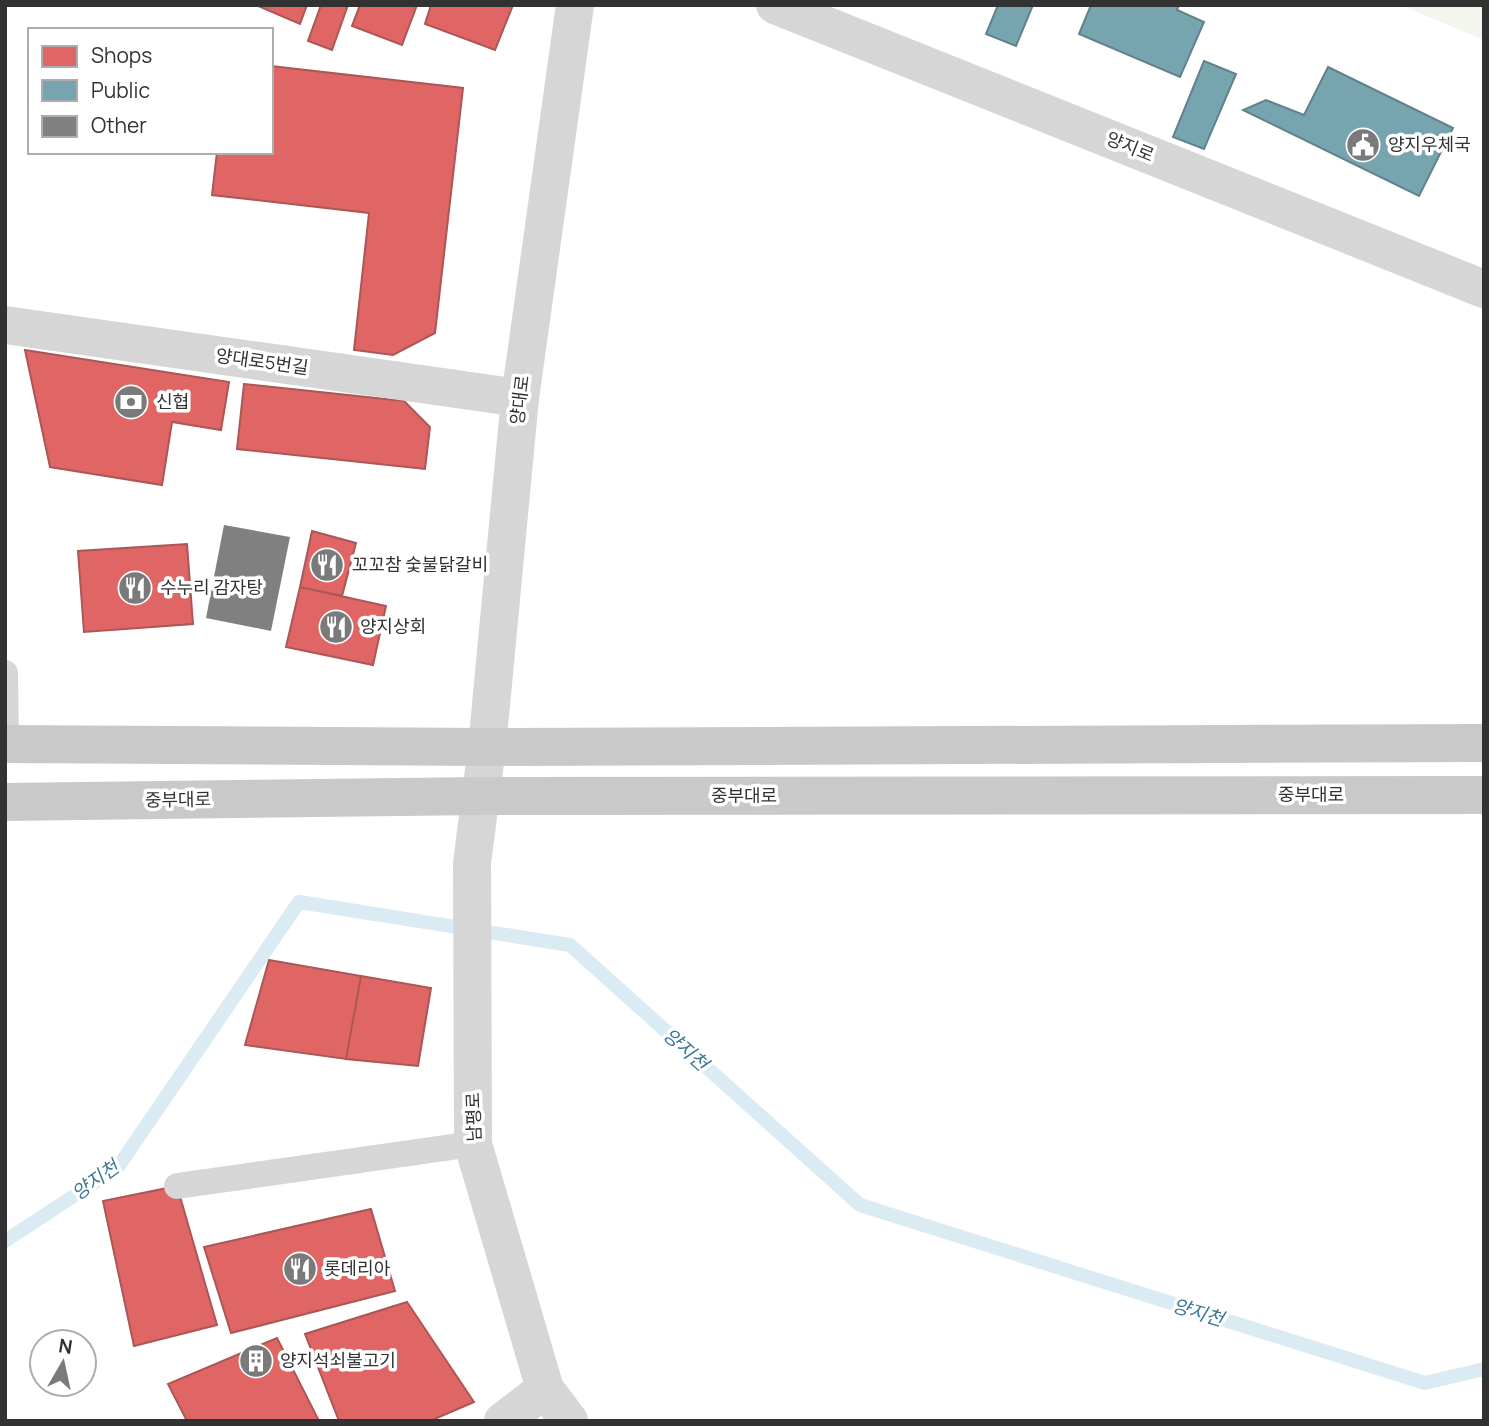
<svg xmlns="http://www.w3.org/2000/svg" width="1489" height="1426" font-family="Manrope,'Noto Sans KR',sans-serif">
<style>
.green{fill:#f3f6ee}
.shops{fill:#e06666;stroke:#ac5656;stroke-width:2}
.public{fill:#76a5af;stroke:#62828a;stroke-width:2}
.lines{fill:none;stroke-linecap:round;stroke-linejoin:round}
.stream{stroke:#dbebf4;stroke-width:14}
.building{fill:#808080}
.service{stroke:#d6d6d6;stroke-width:26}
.minor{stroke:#d6d6d6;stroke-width:38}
.tertiary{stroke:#d6d6d6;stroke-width:38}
.primary{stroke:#c9c9c9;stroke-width:38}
.labels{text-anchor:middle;stroke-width:7;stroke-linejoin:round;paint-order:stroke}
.poi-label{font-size:18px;fill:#323232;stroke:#fff;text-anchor:start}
.street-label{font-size:18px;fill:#323232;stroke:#fff}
.water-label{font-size:19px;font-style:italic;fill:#3b789a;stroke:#fff}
</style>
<rect width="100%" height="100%" fill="#fff"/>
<path class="green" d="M1400,5h84v35z"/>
<path class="shops" d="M256,5h51l-7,19z
M321,5h27l-16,45 -24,-9z
M360,5h57l-15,40 -50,-19z
M431,5h82l-18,45 -70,-26z
M271,66l192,22 -28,245 -42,22 -39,-5 15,-137 -157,-18 5,-43h54z
M25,350l204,32 -8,48 -49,-8 -10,63 -112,-18z
M244,384l160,17 26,26 -5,42 -188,-20z
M312,531l44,12 -14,53 -42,-9z
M187,544l6,80 -109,8 -6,-81z
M300,587l86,19 -13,59 -87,-18z
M269,960l92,16 -15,83 -101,-14z
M361,976l70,12 -13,78 -72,-7z
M177,1186l40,139 -83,21 -31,-145z
M371,1209l24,82 -164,42 -27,-86z
M407,1302l67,100 -44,19h-91l-34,-87z
M277,1338l42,83h-132l-19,-37z"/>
<path class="public" d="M998,5h35l-17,41 -30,-12z
M1091,5h88l-2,5 27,12 -24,55 -101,-43z
M1204,61l32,13 -32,75 -31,-12z
M1328,67l125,61 -34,68 -176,-86 23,-10 38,15z"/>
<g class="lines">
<path class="stream" d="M5,1241l113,-74 181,-265 271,43 290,260 565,178 59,-14"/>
</g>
<path class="building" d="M224,525l66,12 -19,94 -65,-13z"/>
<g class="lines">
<path class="service" d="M5,673l1,71
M177,1186l296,-42"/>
<path class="minor" d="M5,325l515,73"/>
<path class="tertiary" d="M775,5l709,284
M503,1421l42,-32
M569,1421l-24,-32 -72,-245 -1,-281 15,-116 33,-349 55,-393"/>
<path class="primary" d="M5,744l482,3 997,-4
M5,802l477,-6 1002,-1"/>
</g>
<defs>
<g id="civic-disc" transform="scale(1.75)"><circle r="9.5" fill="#7a7a7a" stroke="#fff"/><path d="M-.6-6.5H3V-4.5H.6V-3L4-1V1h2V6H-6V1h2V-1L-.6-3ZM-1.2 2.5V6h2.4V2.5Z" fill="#fff"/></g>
<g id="bank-disc" transform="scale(1.75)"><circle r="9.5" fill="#7a7a7a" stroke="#fff"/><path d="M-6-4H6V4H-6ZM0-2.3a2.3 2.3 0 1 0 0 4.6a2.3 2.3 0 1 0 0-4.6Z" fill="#fff"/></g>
<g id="restaurant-disc" transform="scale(1.75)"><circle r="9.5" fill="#7a7a7a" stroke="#fff"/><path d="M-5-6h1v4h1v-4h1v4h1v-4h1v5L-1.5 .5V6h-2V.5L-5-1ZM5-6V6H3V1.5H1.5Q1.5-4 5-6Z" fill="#fff"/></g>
<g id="building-disc" transform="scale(1.75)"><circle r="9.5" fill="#7a7a7a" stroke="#fff"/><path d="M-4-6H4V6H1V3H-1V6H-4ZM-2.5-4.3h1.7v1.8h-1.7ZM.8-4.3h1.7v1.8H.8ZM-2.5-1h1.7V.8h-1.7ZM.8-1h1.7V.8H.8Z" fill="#fff"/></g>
</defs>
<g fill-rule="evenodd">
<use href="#civic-disc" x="1363" y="145"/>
<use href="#bank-disc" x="131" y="402"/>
<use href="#restaurant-disc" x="327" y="565"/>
<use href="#restaurant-disc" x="135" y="588"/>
<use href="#restaurant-disc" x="336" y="627"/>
<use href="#restaurant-disc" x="300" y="1269"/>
<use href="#building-disc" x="256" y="1361"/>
</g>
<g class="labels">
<g class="poi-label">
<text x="1388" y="151">양지우체국</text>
<text x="156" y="408">신협</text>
<text x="352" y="571">꼬꼬참 숯불닭갈비</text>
<text x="160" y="594">수누리 감자탕</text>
<text x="360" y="633">양지상회</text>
<text x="324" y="1275">롯데리아</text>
<text x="280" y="1367">양지석쇠불고기</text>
</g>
<g class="street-label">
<text transform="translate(1130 147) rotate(22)" y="6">양지로</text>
<text transform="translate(262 362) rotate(8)" y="6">양대로5번길</text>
<text transform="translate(520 400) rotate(-83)" y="6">양대로</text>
<text x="1311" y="801">중부대로</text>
<text x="744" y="802">중부대로</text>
<text transform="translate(178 800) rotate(-1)" y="6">중부대로</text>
<text transform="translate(474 1117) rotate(-92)" y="6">남평로</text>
</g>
<g class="water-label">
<text transform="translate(686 1049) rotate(42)" y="7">양지천</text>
<text transform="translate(95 1180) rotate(-36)" y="7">양지천</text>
<text transform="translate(1198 1312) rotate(17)" y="7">양지천</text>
</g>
</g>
<rect width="1489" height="1426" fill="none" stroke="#323232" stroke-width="14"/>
<rect x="28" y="28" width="245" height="126" fill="#ffffff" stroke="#adadad" stroke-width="2"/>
<rect x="42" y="46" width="35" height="21" fill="#e06666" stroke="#adadad" stroke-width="2"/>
<text x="91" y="63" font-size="21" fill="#323232">Shops</text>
<rect x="42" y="80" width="35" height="21" fill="#76a5af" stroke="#adadad" stroke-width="2"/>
<text x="91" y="98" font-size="21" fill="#323232">Public</text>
<rect x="42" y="116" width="35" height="21" fill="#808080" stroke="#adadad" stroke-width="2"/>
<text x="91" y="133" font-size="21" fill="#323232">Other</text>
<g transform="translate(63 1363) rotate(9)"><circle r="33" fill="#ffffff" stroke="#adadad" stroke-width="2"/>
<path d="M0-5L12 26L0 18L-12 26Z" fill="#7a7a7a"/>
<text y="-10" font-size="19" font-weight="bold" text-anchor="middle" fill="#323232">N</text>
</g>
</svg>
